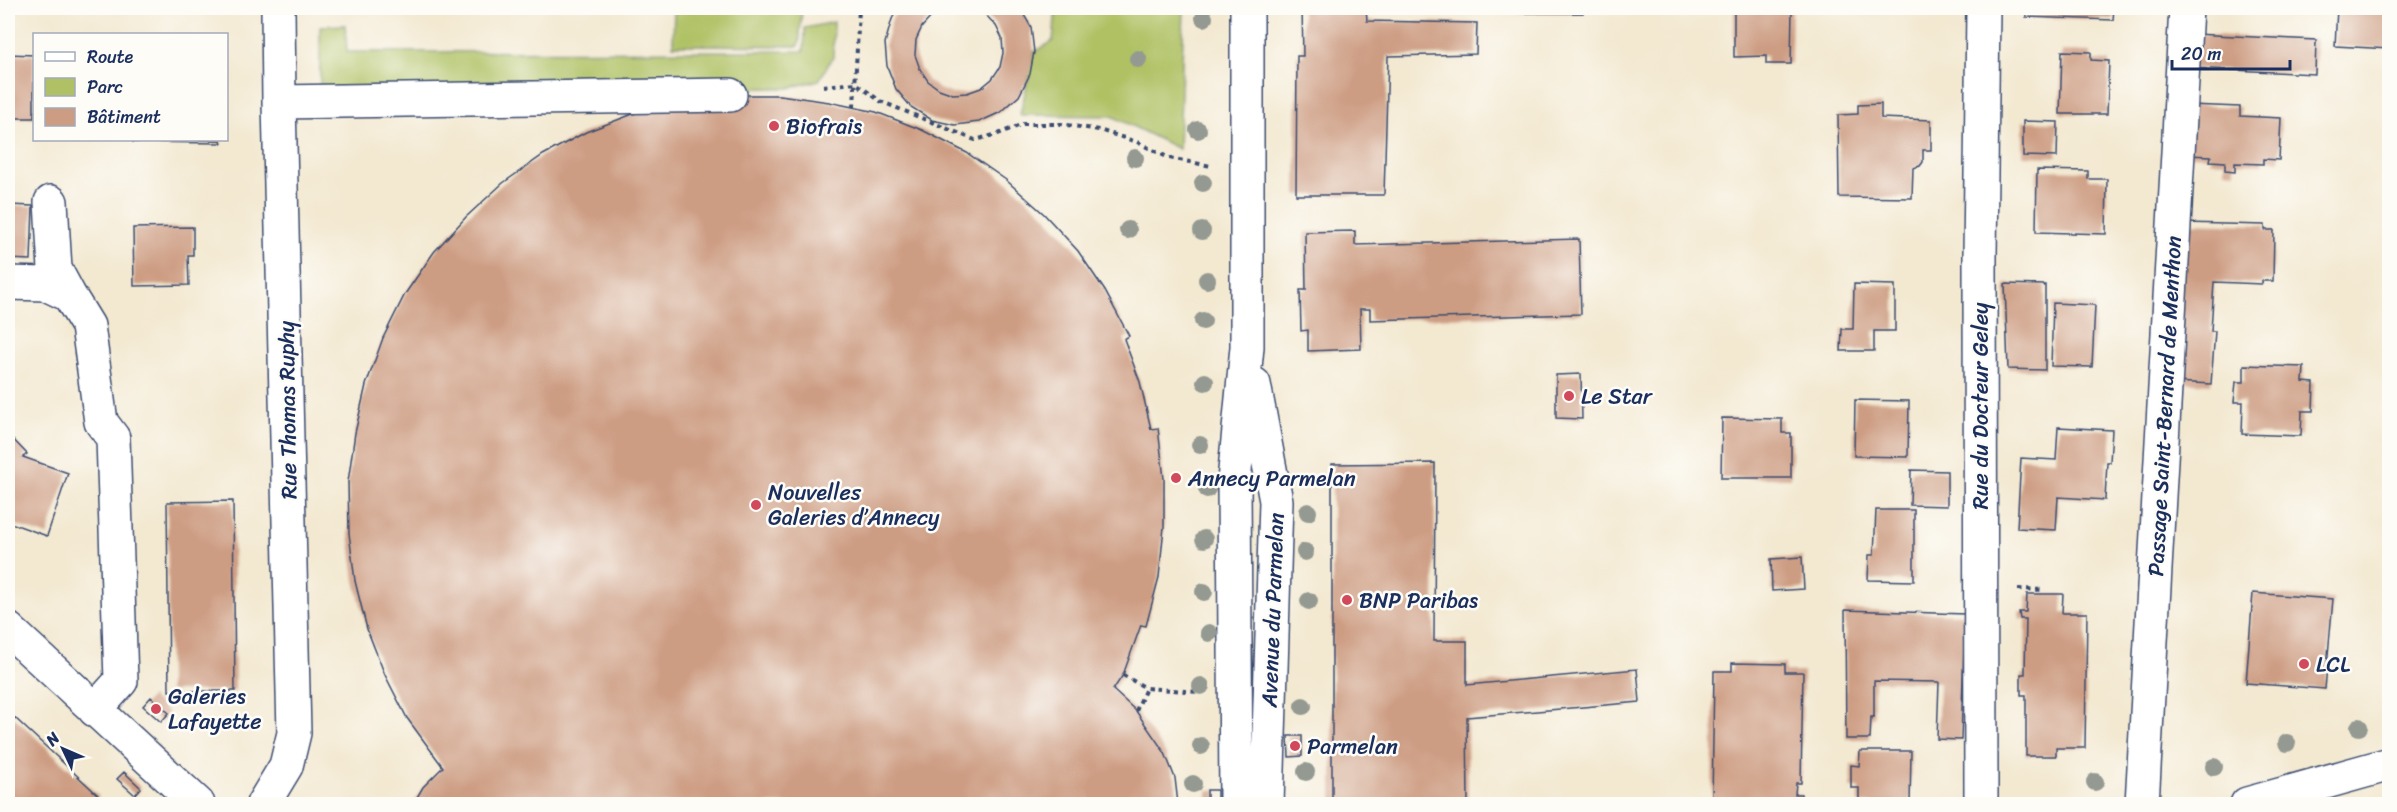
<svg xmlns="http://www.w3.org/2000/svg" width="2397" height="812" font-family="Sriracha,sans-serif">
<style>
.green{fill:#afc164;stroke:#657861;stroke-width:1.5}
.building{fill:#cd9d83}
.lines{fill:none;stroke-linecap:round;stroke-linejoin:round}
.minor-casing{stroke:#3b4b6f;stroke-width:36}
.major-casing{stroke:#3b4b6f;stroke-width:36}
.path{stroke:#3b4b6f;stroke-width:4;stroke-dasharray:4.5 4.5;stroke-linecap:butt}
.minor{stroke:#fff;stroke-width:33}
.major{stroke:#fff;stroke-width:33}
.tree{fill:#949a92}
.poi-dot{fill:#d1495b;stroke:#fdfcf7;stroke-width:2}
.labels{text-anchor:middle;stroke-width:5;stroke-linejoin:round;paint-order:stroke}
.poi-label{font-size:22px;fill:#1b2f5e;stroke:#fdfcf7;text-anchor:start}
.street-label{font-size:22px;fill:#1b2f5e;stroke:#fdfcf7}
</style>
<rect width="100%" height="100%" fill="#fdfcf7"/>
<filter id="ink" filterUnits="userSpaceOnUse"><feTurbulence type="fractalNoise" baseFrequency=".0167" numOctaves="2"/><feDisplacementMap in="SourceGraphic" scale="12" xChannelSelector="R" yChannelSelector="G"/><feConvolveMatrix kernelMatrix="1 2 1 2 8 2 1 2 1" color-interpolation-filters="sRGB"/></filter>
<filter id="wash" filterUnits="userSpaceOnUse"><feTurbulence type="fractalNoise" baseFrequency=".008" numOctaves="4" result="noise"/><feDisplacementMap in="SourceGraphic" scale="24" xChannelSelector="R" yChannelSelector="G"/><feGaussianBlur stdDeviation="1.35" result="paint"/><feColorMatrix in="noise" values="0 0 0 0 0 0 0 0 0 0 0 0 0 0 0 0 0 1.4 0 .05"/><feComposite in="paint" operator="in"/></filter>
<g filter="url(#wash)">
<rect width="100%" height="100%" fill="#f3e8d0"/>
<path class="green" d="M674,8h128l-3,38 -126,-1z
M1056,8h128l-5,141 -67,-33 -92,-1 14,-63 19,-11z
M834,22l-1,35 -14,23 -31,8 -468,5v-67l25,-1 2,27 457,-1 1,-23z"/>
<g id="blocks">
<path class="building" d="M898,8h48l-14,8 -10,11 -6,13 -1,15 5,14 8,12 11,8 14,5 14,-1 14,-5 11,-9 8,-12 3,-14 -1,-15 -6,-12 -10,-11 -14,-7h48l11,19 3,25 -4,22 -11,22 -18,16 -22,10 -24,3 -23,-5 -21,-13 -15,-18 -9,-23 -2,-23 7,-24z
M1302,8h64l1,13 110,2 -1,31 -88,2 -4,139h-88l1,-139h6z
M1518,8h65v5h-65z
M1734,8h58l-1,56h-25v-8l-32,1z
M2027,8h87l-1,12 -87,-3z
M2337,8h53v41l-55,-3z
M2194,34l122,6 -1,34 -123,-6z
M2062,51l29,1v8l18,1 -2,53h-47z
M8,54l26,1v63h-22l-4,4z
M730,95h50l49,7 47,10 46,18 45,23 39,27 38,34 34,37 27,40 24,45 -5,3 16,43 11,47 7,-1 6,51v48l-5,50 -13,49 -5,-1 -18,50 -10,15 23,21 29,42 10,25 3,26h-765l10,-17 20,-20 -36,-49 -22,-43 -18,-46 -12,-48 -6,-48 -1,-51 7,-49 11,-48 17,-47 22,-44 29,-42 32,-35 37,-34 40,-28 43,-23 47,-18 47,-13z
M1881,104v14l50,2v30h-8v12l-3,4 -7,2 -1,30 -73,-1 -1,-82 20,-1v-9z
M2189,105l51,2v9l41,2 -2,42 -16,-1v5l-28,-1v9l-10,-1v-9l-15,-1 1,-5 -24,-1z
M2023,121l35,1 -1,35 -34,-1z
M133,140h88l1,3 -89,-1z
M2037,170l51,1v8h19l-1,55 -70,-2z
M8,205l25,1 -2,54 -23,-1z
M2185,223l80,2v5h9l-1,51h-11v3l-48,-2 -3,49h4l-4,53 -36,-2z
M193,227v28h-5l1,30 -55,1 -1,-58z
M1355,231v14l224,-6 2,75 -211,6v-11h-10l1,40 -53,2v-21l-7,1 -1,-41h6l-1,-58z
M1854,284l41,1v46h-21v20h-33l1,-22h11z
M2005,284l40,1v85l-37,-1z
M2053,303l42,2 -3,62 -41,-1z
M2244,365l60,2 -1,15 11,1 -1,28h-11l-1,25 -59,-2 1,-32h-9l2,-20h8z
M1581,374l1,45 -26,-1v-43z
M1855,400l54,1 -1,56 -54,-1z
M1722,418l60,1v14h9v45h-70z
M2058,427l54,3 -2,32h-3l-2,38 -47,-3 -2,33 -39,-2 4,-70 35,2z
M8,434l19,20 -4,3 45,16 -21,63 -39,-14z
M1435,463l-1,178h33v44l170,-16 3,33 -173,15 1,87h-136v-340z
M1911,470l36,1v35l-37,-1z
M233,501l2,190h-66l-2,-189z
M1876,510h38v71l-46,-1 1,-25h5z
M1802,557l2,32 -32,2 -1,-32z
M2253,593l80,6 -8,90 -79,-6z
M2027,594h36l-1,19h25l-2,135h-29v8h-30v-61h-5v-21h4l1,-55h-6l-1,-7h7z
M1845,610l120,4 -4,126 -24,-1 2,-57 -65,-1v36h-3l-1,22h-24z
M1732,663l53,1v8h18l-2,111h-5l-1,11h6v10h-89l2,-133h18z
M151,697l18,16 -8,9 -18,-16z
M15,718l84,78 -5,5 4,3h-90v-79z
M1288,736h14v20l-13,1z
M1860,751h51l-1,53h-51v-16h-8v-23l8,1z
M124,772l17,16 -6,7 -18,-16z
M1207,790h10v14h-10z"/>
</g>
</g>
<g filter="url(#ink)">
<use href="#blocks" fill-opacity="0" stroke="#3b4b6f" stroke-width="1.5"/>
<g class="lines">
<g class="minor-casing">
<path id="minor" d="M279,102l451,-7
M51,202l4,67 14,26
M8,283l38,1 23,11 19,31 13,96 12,16 8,243 -26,29
M263,804l23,-38 8,-33 -15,-631 -1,-94
M1981,804l-1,-548 3,-248
M2142,804l44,-796"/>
</g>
<g class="major-casing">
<path id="major" d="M1254,384l22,117 -9,303
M8,629l190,175
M1236,804l-2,-323 13,-134v-339
M2247,804l143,-40"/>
</g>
<path class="path" d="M823,86l33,-3 24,18 95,39 23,-6 25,-10h38l38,6 38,12 32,16 42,8
M854,107l5,-99
M2018,589l26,1
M1123,675l23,13 52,4
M1136,711l10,-23"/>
<use href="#minor" class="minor"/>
<use href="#major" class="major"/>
</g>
<g class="tree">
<circle cx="1204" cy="18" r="9"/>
<circle cx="1138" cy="59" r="9"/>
<circle cx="1198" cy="130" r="9"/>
<circle cx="1135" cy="158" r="9"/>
<circle cx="1203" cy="183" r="9"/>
<circle cx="1128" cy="230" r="9"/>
<circle cx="1202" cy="231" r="9"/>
<circle cx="1207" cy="280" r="9"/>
<circle cx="1203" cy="321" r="9"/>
<circle cx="1205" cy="382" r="9"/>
<circle cx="1200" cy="445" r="9"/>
<circle cx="1207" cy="489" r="9"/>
<circle cx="1308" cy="512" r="9"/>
<circle cx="1204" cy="539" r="9"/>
<circle cx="1305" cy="552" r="9"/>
<circle cx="1204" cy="592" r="9"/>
<circle cx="1309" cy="601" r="9"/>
<circle cx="1209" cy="633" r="9"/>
<circle cx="1201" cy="686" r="9"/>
<circle cx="1303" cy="706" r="9"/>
<circle cx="2359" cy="727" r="9"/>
<circle cx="2287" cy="743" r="9"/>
<circle cx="1201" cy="746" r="9"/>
<circle cx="2214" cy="767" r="9"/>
<circle cx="1306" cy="772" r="9"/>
<circle cx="2095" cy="782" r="9"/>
<circle cx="1193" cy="784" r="9"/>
</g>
</g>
<g class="poi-dot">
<circle cx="774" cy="126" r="6"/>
<circle cx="1569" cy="396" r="6"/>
<circle cx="1176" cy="478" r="6"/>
<circle cx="756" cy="505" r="6"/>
<circle cx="1347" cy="600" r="6"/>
<circle cx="2304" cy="664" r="6"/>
<circle cx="156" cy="709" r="6"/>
<circle cx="1295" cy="746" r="6"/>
</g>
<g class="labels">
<g class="poi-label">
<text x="786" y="134">Biofrais</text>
<text x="1581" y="404">Le Star</text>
<text x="1188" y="486">Annecy Parmelan</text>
<text x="768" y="500">Nouvelles<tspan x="768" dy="25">Galeries d’Annecy</tspan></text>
<text x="1359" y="608">BNP Paribas</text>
<text x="2316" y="672">LCL</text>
<text x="168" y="704">Galeries<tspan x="168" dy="25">Lafayette</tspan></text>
<text x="1307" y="754">Parmelan</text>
</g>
<g class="street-label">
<text transform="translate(1980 406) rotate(-90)" y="8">Rue du Docteur Geley</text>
<text transform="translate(2164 406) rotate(-87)" y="8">Passage Saint-Bernard de Menthon</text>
<text transform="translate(287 410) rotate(-91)" y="8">Rue Thomas Ruphy</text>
<text transform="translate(1272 610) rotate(-88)" y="8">Avenue du Parmelan</text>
</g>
</g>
<rect width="2397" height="812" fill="none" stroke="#fdfcf7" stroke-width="30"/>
<rect x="33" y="33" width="195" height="108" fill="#fdfcf7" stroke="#a3aaba" stroke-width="1.5"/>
<rect x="45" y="52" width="30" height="9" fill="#ffffff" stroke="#a3aaba" stroke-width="1.5"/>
<text x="87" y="63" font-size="18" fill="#1b2f5e">Route</text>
<rect x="45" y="78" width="30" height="18" fill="#afc164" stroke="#a3aaba" stroke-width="1.5"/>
<text x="87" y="93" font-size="18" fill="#1b2f5e">Parc</text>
<rect x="45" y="108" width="30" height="18" fill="#cd9d83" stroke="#a3aaba" stroke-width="1.5"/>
<text x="87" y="123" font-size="18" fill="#1b2f5e">Bâtiment</text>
<g transform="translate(63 749) rotate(314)" stroke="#fdfcf7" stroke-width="4.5" paint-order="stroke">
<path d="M0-4.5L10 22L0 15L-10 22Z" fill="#1b2f5e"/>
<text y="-9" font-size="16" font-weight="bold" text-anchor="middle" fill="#1b2f5e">N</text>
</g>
<path d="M2172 60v9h118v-9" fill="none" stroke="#1b2f5e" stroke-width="3"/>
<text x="2181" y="60" font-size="18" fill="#1b2f5e" stroke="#fdfcf7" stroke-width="4.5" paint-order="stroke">20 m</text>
</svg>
